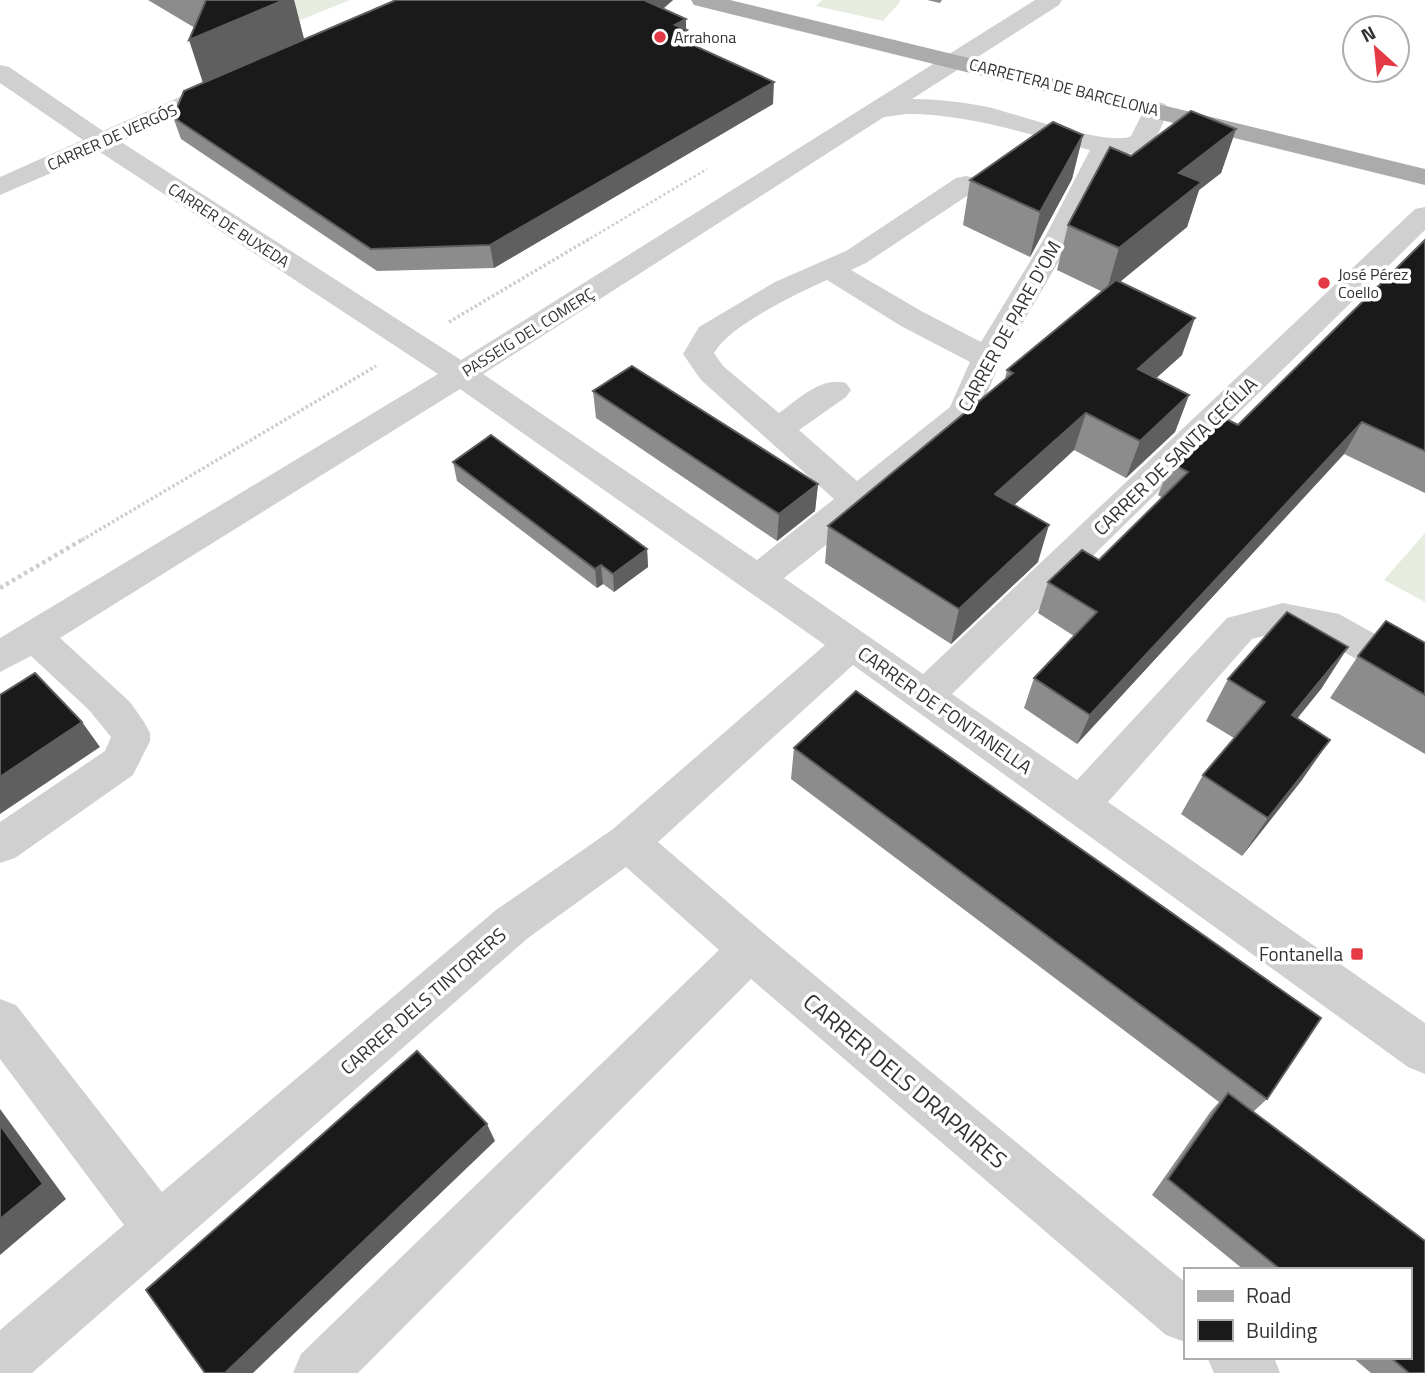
<svg xmlns="http://www.w3.org/2000/svg" width="1425" height="1373" font-family="'Titillium Web',sans-serif">
<style>
.green{fill:#e6ecdf}
.lines{fill:none;stroke-linecap:round;stroke-linejoin:round}
.path-far2{stroke:#cdcdcd;stroke-width:2.5;stroke-dasharray:2.5 2.5;stroke-linecap:butt}
.path-far1{stroke:#cdcdcd;stroke-width:3.5;stroke-dasharray:2.5 2.5;stroke-linecap:butt}
.path{stroke:#cdcdcd;stroke-width:4.5;stroke-dasharray:3.5 3.5;stroke-linecap:butt}
.street{fill:#d0d0d0;fill-rule:evenodd}
.primary{fill:#ababab;fill-rule:evenodd}
.wall{fill:#8c8c8c}
.shaded-wall{fill:#5f5f5f}
.building{fill:#1a1a1a;stroke:#5f5f5f;stroke-width:2}
.poi-dot{fill:#e63946;stroke:#fff;stroke-width:2.5}
.labels{text-anchor:middle;stroke-width:7;stroke-linejoin:round;paint-order:stroke}
.far-poi-label{font-size:16px;fill:#333;stroke:#fff;text-anchor:start}
.far-street-label{font-size:16px;fill:#333;stroke:#fff}
.street-label{font-size:19px;fill:#333;stroke:#fff}
.poi-label{font-size:19px;fill:#333;stroke:#fff;text-anchor:end}
.near-street-label{font-size:23px;fill:#333;stroke:#fff}
</style>
<rect width="100%" height="100%" fill="#fff"/>
<path class="green" d="M236,0h114l-67,27z
M822,0h75l4,1 -18,20 -67,-15z
M1425,533v69l-41,-22z"/>
<g class="lines">
<path class="path-far2" d="M586,241l121,-72"/>
<path class="path-far1" d="M449,322l140,-83
M82,540l294,-174"/>
<path class="path" d="M0,588l85,-50"/>
<path class="street" d="M1035,0h27l-3,5 -147,94c26,0 51,3 76,8 29,7 122,40 143,29l16,-32 9,-3 9,3 4,5c-14,32 -16,47 -55,45l-41,83 -71,121 -27,63 -106,90 -85,67 139,96 492,-465 10,-2v23l-473,464 125,86 150,-162 56,-15 56,11 86,48v33l-14,-4 -93,-54 -35,-6 -31,8 -144,163 317,221v51l-17,-7 -555,-402 -195,177 108,93 419,347v60l-19,-7 -415,-356 -393,394h-65l8,-19 418,-404 -93,-83 -98,71 -496,435h-32v-43l124,-105 -124,-166v-60l16,6 146,187 334,-282 117,-81 212,-184 -365,-256 -400,249 70,64 14,20 6,11v8l-17,34 -118,83 -15,5v-41l105,-71 6,-14 -22,-27 -58,-54 -31,16v-34l438,-264 -338,-222 -100,43v-18l83,-37 -83,-57v-18l9,2 94,64 113,-50 9,-2 9,2 3,5 -3,5 -113,51 340,218zM907,114c64,0 122,21 183,36l-45,87 -64,105 -58,-30 -72,-42 15,-7 110,-73 3,-6 -3,-6 -10,-2 -10,2 -110,73 -71,31 -76,45 -16,27 18,26 133,119 -77,61 -274,-186 401,-257zM827,280l74,46 69,36 -20,45 -93,74 -58,-51 47,-33 5,-7 -5,-7c-25,-7 -47,16 -67,30l-56,-47 -9,-13c16,-28 82,-59 113,-73z
M1207,1357h67l6,16h-66z"/>
<path class="primary" d="M691,0h39l695,169v16l-731,-180z"/>
</g>
<path class="wall" d="M148,0h146l10,39 -49,21 141,-60h277l-10,9 23,21 2,12 85,62 -279,164 -117,3 -196,-132 -8,-22 30,-34 -8,-55z
M927,0h15l-2,3z
M1236,129l-15,44 -22,17 -12,37 -67,55 62,73 -26,23 33,17 -14,37 -49,46 -52,-28 -60,55 24,57 -87,82 -126,-81 3,-37 177,-147 2,-9 96,-78 -46,-22 11,-45 63,-69z
M1083,135l-11,44 -42,78 -67,-32 7,-45z
M1425,240v253l-81,-39 -267,290 -53,-36 10,-30 40,-42 -36,-23 10,-31 51,-22 64,-62 -5,-3 13,-32 67,-38z
M593,391l225,93 -3,27 -38,30 -181,-123z
M453,462l194,87 1,18 -34,25 -11,-8 -6,4 -140,-107z
M1425,643v111l-95,-56 28,-42z
M1348,647l-27,42 -24,29 5,62 -60,76 -61,-42 22,-39 31,-37 -28,-17 22,-42z
M856,691l465,327 -54,81 -14,13 172,129v132h-54l-19,-16h57v-87h-165l-92,-75 59,-84 8,-9 -428,-323 3,-31z"/>
<path class="shaded-wall" d="M284,0h10l10,39 -101,44 -14,-43z
M647,0h26l-27,23v-22z
M686,19v12l1,-1 1,22 -12,7 -1,-34z
M774,82l-1,22 -279,164 -4,-23z
M1236,129l-15,44 -22,17 -12,37 -81,66 13,-45 60,-75z
M1083,135l-11,44 -42,78 10,-45z
M1195,318l-13,37 -57,51 13,-37z
M1189,395l-14,37 -49,46 14,-37z
M1086,413l-12,37 -88,81 9,-37z
M1362,422l-18,32 -267,290 13,-29z
M818,484l-3,27 -38,30 2,-27z
M1049,525l-11,37 -87,82 8,-35z
M647,549l1,18 -34,25 -1,-18z
M601,565l2,19 -6,4 -2,-19z
M1348,647l-27,42 -54,67 25,-41z
M82,722l18,25 -100,67v-37z
M1330,740l-28,40 -60,76 26,-38z
M0,1109l66,90 -66,56z
M487,1124l8,17 -242,232h-28z"/>
<path class="building" d="M206,0h78l-95,40z
M396,0h251l-1,1 40,18 -11,6 12,5 -12,7 99,45 -284,163 -119,4 -198,-132 11,-26z
M1191,111l45,18 -57,44 23,9 -83,66 -51,-23 42,-78 21,9z
M1053,122l30,13 -43,77 -70,-32z
M1425,240v211l-63,-29 -272,293 -56,-37 63,-66 -49,-30 34,-32 17,10 89,-88 -17,-9 49,-47 18,9z
M1116,280l79,38 -57,51 51,26 -49,46 -54,-28 -91,81 54,31 -90,84 -131,-83 185,-153 -6,-3z
M632,366l186,118 -39,30 -186,-123z
M491,435l156,114 -34,25 -12,-9 -6,4 -142,-107z
M1287,612l61,35 -56,68 38,25 -62,78 -65,-43 62,-73 -37,-23z
M1386,621l39,22v52l-67,-39z
M35,673l47,49 -82,55v-82z
M856,691l465,327 -54,81 -473,-351z
M417,1051l70,73 -262,249h-20l-59,-83z
M1228,1093l197,148v132h-16l-19,-16h19v-87h-128l-113,-91z
M0,1125l43,59 -43,35z"/>
<g class="poi-dot">
<circle cx="660" cy="37" r="7"/>
<circle cx="1324" cy="283" r="7"/>
<rect x="1350" y="947" width="14" height="14" rx="3.5"/>
</g>
<g class="labels">
<g class="far-poi-label">
<text x="674" y="43">Arrahona</text>
<text x="1338" y="280">José Pérez<tspan x="1338" dy="18">Coello</tspan></text>
</g>
<g class="far-street-label">
<text transform="translate(1064 87) rotate(14)" y="6">CARRETERA DE BARCELONA</text>
<text transform="translate(112 137) rotate(-24)" y="6">CARRER DE VERGÓS</text>
<text transform="translate(229 225) rotate(33)" y="6">CARRER DE BUXEDA</text>
<text transform="translate(528 332) rotate(-32)" y="6">PASSEIG DEL COMERÇ</text>
</g>
<g class="street-label">
<text transform="translate(1009 326) rotate(-61)" y="7">CARRER DE PARE D'OM</text>
<text transform="translate(1175 456) rotate(-44)" y="7">CARRER DE SANTA CECÍLIA</text>
<text transform="translate(945 710) rotate(35)" y="7">CARRER DE FONTANELLA</text>
<text transform="translate(423 1001) rotate(-41)" y="7">CARRER DELS TINTORERS</text>
</g>
<g class="poi-label">
<text x="1343" y="961">Fontanella</text>
</g>
<g class="near-street-label">
<text transform="translate(905 1081) rotate(40)" y="8">CARRER DELS DRAPAIRES</text>
</g>
</g>
<rect x="1184" y="1268" width="228" height="91" fill="#ffffff" stroke="#adadad" stroke-width="2"/>
<rect x="1198" y="1291" width="35" height="10" fill="#ababab" stroke="#adadad" stroke-width="2"/>
<text x="1246" y="1303" font-size="21" fill="#333333">Road</text>
<rect x="1198" y="1320" width="35" height="21" fill="#1a1a1a" stroke="#adadad" stroke-width="2"/>
<text x="1246" y="1338" font-size="21" fill="#333333">Building</text>
<g transform="translate(1376 49) rotate(333)"><circle r="33" fill="#ffffff" stroke="#adadad" stroke-width="2"/>
<path d="M0-5L12 26L0 18L-12 26Z" fill="#e63946"/>
<text y="-10" font-size="19" font-weight="bold" text-anchor="middle" fill="#333333">N</text>
</g>
</svg>
